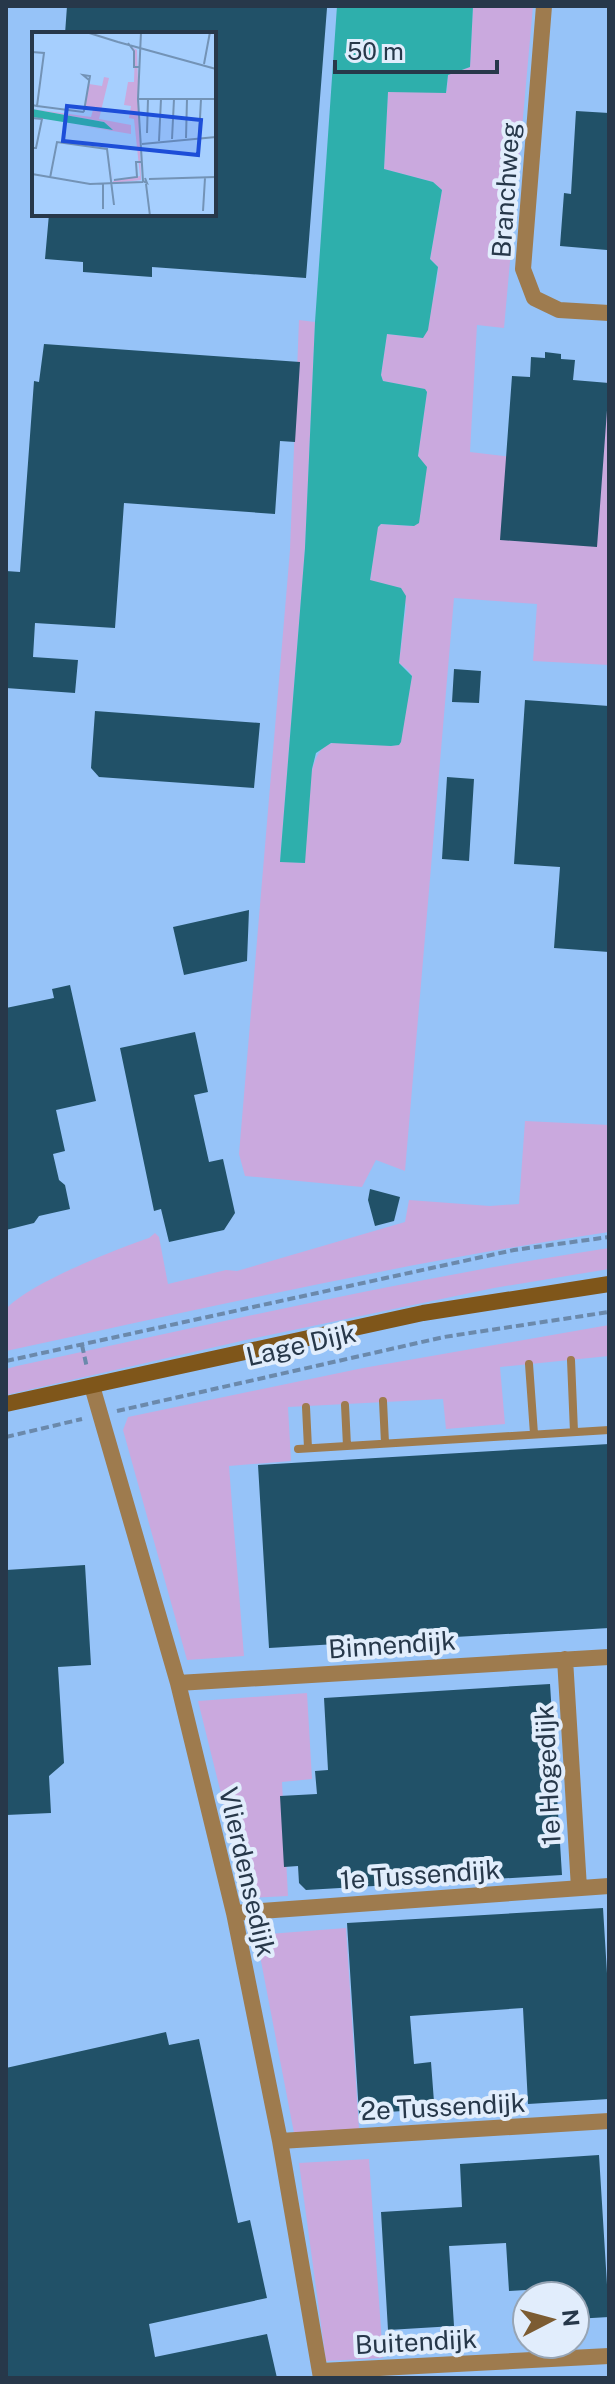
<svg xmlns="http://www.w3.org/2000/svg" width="615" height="2384" font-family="'Public Sans',sans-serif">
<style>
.built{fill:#96c3f8;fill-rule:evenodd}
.green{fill:#caa9de}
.water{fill:#2eafac}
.building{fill:#215168}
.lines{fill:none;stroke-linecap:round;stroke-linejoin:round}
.path{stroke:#6b89ab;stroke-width:4;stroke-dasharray:8 4;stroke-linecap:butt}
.lane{stroke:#9e7b4e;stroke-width:8}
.street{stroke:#9e7b4e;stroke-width:16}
.secondary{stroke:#7f561a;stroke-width:16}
.labels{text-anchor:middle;stroke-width:8;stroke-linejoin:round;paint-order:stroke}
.street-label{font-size:26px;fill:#27384a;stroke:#e1edfc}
.inset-road{fill:none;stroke:#7393b6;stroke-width:2}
.view{fill:#1d4ed8;fill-opacity:0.15;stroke:#1d4ed8;stroke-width:4}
.inset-edge{fill:none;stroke:#27384a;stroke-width:4}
</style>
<rect width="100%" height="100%" fill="#a6cffe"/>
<path class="built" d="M6,6h603v2372h-603zM34,34h180v180h-180zM527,2296h48v48h-48z"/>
<path class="green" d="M473,6h60l-29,322 -27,-3 -7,127 128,15 11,-108v306l-76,-4 4,-57 -83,-6 -49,573 -29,-11 -14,27 -117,-11 -6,-22 51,-604 9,-230 16,2 -10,226 -25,313 24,2c3,-27 -2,-108 25,-119 12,-5 53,3 70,1l13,-69 -4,-6 -9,-7 7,-57 -5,-18 -31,-7 7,-54 4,-3 33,2 4,-70 9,-64 -3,-3 -41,-8 -2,-6 6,-41 36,4 14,-56 1,-15 -8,-8 12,-69 -9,-8 -49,-13 4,-78h59l1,-16 22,-8z
M525,1121l84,4v107c-203,30 -403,76 -603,119v-42c24,-26 108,-59 143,-71l6,-5 4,4 9,47 58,-14 11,1 168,-49 4,-22 81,6 29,-2z
M609,1248v21l-115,19 -244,51 -244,56v-26l11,-3c197,-42 393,-88 592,-118z
M609,1325v31l-109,11 5,57 -59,5 -3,-30 -155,8 3,54 -62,5 15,190 -57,4 -64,-230 5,-13 235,-49z
M307,1693l5,86 -30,3 6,114 -41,2 -49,-197z
M346,1928l13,201 -65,4 -38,-198z
M369,2159l14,199 -57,3 -27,-198z"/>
<path class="water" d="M337,6h136l-3,61 -22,8 -2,18 -58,-1 -4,77 49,13 9,8 -12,69 8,8 -10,63 -5,8 -36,-4 -6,41 2,6 42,8 2,3 -9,64 9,11 -8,56 -5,3 -33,-2 -3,3 -8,53 31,8 5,8 -7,67 13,13 -11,66 -2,3 -8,1 -60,-3 -15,10 -4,16 -7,94 -25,-1 25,-314 10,-226z"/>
<path class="building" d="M67,6l260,2 -21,270 -154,-11v10l-69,-5v-10l-38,-3 4,-45h165v-180h-149z
M576,111l33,2 -2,137 -47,-4 4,-53 7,1z
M44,344l256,18 -5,80 -15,-1 -5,73 -151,-11 -9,125 -80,-5 -2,34 45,3 -3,33 -69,-5v-117l14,1 14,-191 5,1z
M545,352l16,2v5l14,1 -2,20 36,3 -12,164 -97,-7 12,-164 18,1 1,-20 14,1z
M454,669l27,2 -2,32 -27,-1z
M525,700l84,6v246l-55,-4 6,-81 -46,-3z
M95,711l165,12 -6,65 -155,-11 -8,-9z
M447,777l27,2 -5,82 -27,-2z
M249,910l-2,51 -63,14 -11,-48z
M70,985l26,116 -40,9 9,41 -12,3 6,26 6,5 5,24 -31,7 -5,7 -28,7v-222l48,-10 -2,-9z
M195,1032l13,60 -14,3 15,67 14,-3 12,54 -11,17 -55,12 -8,-33 -7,2 -34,-163z
M370,1189l30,8 -6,24 -19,5 -7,-26z
M609,1444v184l-340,20 -11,-183z
M85,1565l6,100 -33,2 6,96 -15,13 2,37 -45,2v-245z
M550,1684l12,191 -256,15 -7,-7 -1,-17 -14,1 -4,-71 37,-2 -2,-23 13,-1 -4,-72z
M603,1908l6,98v93l-81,5 -5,-96 -113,8 4,48 17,-2 3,40 -17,1v7l-58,4 -12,-191z
M166,2032l3,13 30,-6 39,184 12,-3 17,78 -118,26 6,33 112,-23 10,44h-271v-310z
M599,2155l10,162 -34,2v-23h-48l-1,-6 -17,1 -3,-48 -57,3 5,80 -66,4 -7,-118 81,-5 -2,-43z"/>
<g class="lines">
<path class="path" d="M82,1345l5,23
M6,1361l508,-111 95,-13
M117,1411l327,-74 165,-25
M6,1437l76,-18"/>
<path class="lane" d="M571,1360l3,72
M529,1364l5,70
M383,1401l2,42
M345,1405l2,41
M306,1407l2,41
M298,1449l311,-19"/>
<path class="street" d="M544,6l-21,263 11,29 25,12 50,3
M92,1386l86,297 56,230 46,228 41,237
M565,1659l14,229
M178,1683l431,-26
M234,1913l375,-27
M280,2141l329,-20
M321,2371l288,-15"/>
<path class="secondary" d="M6,1404l417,-91 186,-29"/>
</g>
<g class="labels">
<g class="street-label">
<text transform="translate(506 190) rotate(-86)" y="9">Branchweg</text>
<text transform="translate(301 1345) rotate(-13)" y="9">Lage Dijk</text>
<text transform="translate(392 1645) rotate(-4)" y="9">Binnendijk</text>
<text transform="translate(548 1775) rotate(-93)" y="9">1e Hogedijk</text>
<text transform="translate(247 1872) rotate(77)" y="9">Vlierdensedijk</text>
<text transform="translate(420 1875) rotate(-4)" y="9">1e Tussendijk</text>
<text transform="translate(443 2107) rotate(-3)" y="9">2e Tussendijk</text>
<text transform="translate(416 2342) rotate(-3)" y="9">Buitendijk</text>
</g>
</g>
<g transform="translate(32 32)">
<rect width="184" height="184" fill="#a6cffe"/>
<path d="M98,14l7,4 4,130 -28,3 -3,-30 3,28 27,-5 -6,-57 -5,-1 2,-12 -7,-1 4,-23h6l1,-32zM72,45l5,1 -10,41 32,6v9l-48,-8 30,4 -9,-8 -72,-13 59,8 2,-7 -8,-2 4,-24 13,2z" fill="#caa9de"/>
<path d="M0,77l72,13 9,8 -81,-13z" fill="#2eafac"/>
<path class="inset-road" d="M54,0l32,10M109,0l-3,67 5,82 4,2 -2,-5M86,10l98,27M96,11l6,8v16h5M0,20l12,1 -7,53 -5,-1M172,32l6,-32M106,67h78M5,74l46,6 1,-1 6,-35 -7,-1 6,5M0,86l10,1 -6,29h-4M115,101l1,-34M167,105l2,-38M154,106l1,-39M140,107l2,-40M127,109l2,-42M110,112l74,-7M0,142l58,10 53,-2M18,146l7,-36 50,7 7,56M117,147l67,-2M82,148l23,-3 -1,-15h5M71,152v25M114,152l4,32M171,179l2,-33"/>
<path class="view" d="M35,74l134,14 -3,35 -135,-14z"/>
<rect width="184" height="184" class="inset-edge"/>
</g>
<rect width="615" height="2384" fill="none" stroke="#27384a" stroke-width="16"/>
<g transform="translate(551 2320) rotate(84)"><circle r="38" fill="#e1edfc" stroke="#97a5b5" stroke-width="2"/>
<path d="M0-6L14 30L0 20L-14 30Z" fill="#7c5c32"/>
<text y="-12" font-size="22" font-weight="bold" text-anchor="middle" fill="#27384a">N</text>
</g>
<path d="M335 60v12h162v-12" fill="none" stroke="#27384a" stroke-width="4"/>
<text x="347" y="60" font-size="24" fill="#27384a" stroke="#e1edfc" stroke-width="6" paint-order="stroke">50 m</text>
</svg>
